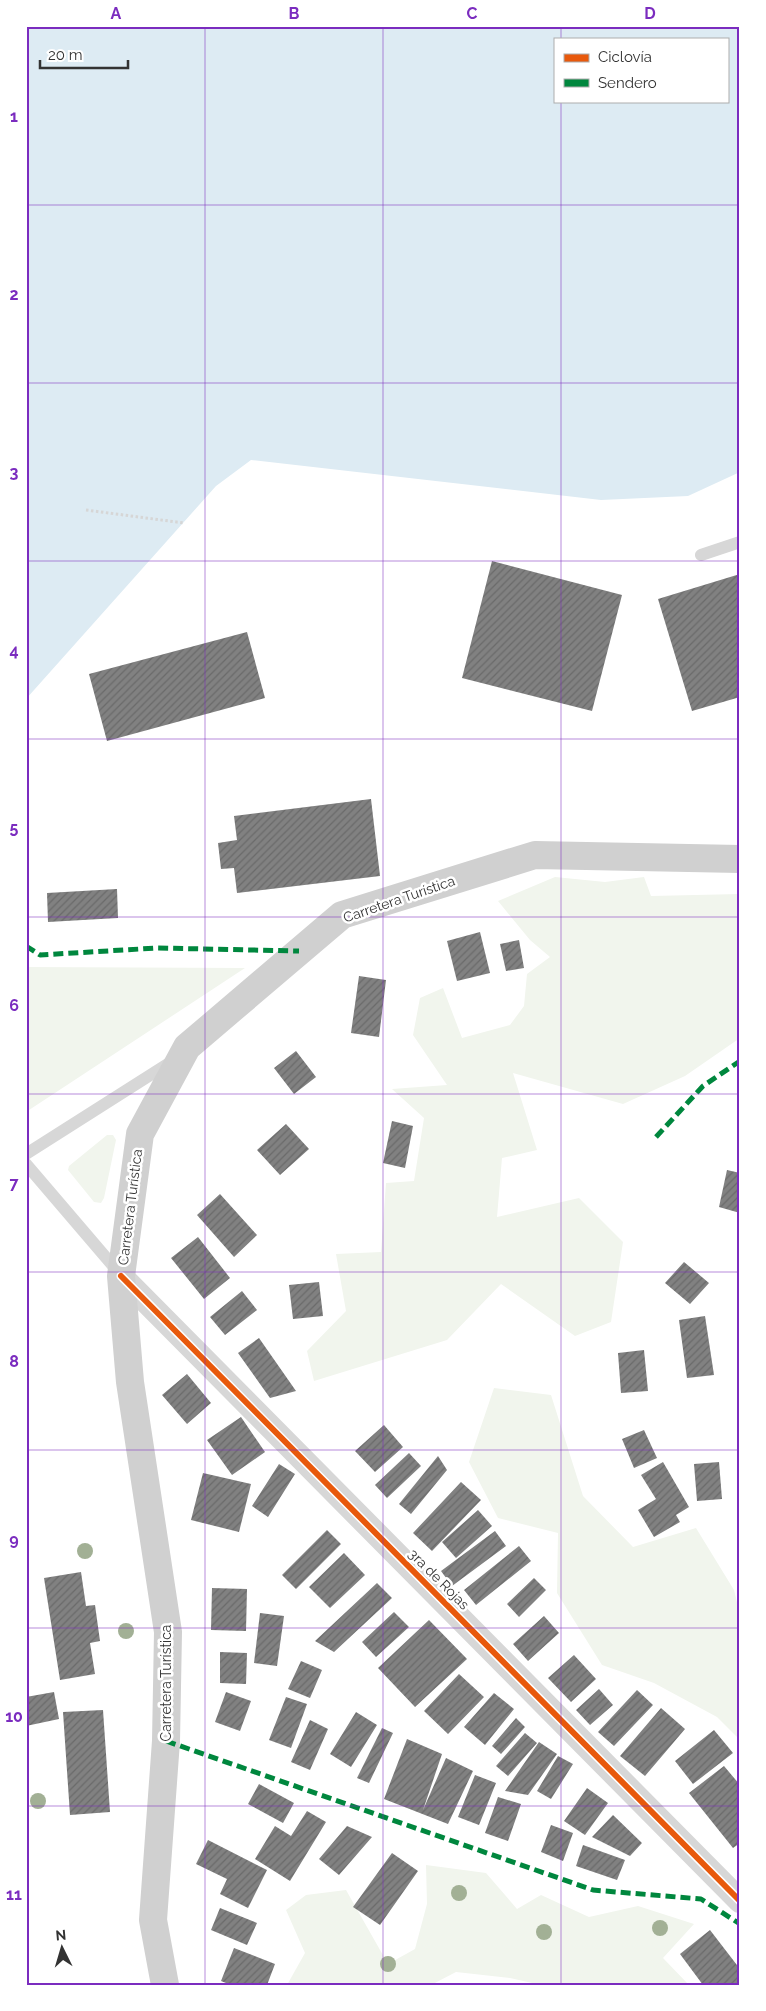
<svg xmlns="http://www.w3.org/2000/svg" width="766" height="2011" font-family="Raleway,sans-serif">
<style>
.grass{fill:#f1f5ed}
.water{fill:#ddebf3;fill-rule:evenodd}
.building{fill:url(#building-hatch)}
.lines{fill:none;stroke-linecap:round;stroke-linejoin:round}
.path{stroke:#d6d6d6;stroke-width:3;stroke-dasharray:2.5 2.5;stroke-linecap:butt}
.service{stroke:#d7d7d7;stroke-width:12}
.minor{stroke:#d7d7d7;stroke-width:24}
.secondary{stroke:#d0d0d0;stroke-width:28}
.quiet{stroke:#00873e;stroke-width:5;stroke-dasharray:10 5;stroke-linecap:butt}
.cycleway-casing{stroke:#fff;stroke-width:9}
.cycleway{stroke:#e8590c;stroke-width:6}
.tree{fill:#a2b095}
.grid{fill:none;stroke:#7b2cbf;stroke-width:1;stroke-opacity:0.55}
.labels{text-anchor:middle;stroke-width:5;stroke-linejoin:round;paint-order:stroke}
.street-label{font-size:14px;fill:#333;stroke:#fff}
.neatline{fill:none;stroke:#7b2cbf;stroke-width:2}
.grid-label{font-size:16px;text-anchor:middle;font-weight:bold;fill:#7b2cbf}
</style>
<defs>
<pattern id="building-hatch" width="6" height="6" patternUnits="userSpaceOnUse" patternTransform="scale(1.25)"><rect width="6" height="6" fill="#818181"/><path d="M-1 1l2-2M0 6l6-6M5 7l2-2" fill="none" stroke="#6a6a6a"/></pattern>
</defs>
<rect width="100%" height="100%" fill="#fff"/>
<path class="grass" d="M555,877l50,5 39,-5 7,19 89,-2v144l-55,38 -62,28 -110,-31 24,77 -35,8 -5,59 82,-19 44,44 -12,80 -36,14 -74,-52 -54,56 -133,41 -7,-30 39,-40 -10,-57 45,-2 5,-69 28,-2 10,-63 -32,-29 55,-4 -34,-50 7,-37 23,-10 19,50 48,-13 14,-19 3,-32 23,-17 -20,-17 -32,-39z
M26,967l219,1 -219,144z
M107,1135h6l3,5 -12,58 -3,5 -7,-1 -26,-32 1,-4z
M494,1388l57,7 32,101 50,51 63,-19 38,62 6,25v125l-23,-23 -63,-34 -52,-18 -45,-72 1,-60 -60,-15 -29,-56z
M426,1865l60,8 31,36 24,-14 48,22 49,-11 56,18 -31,34 26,27h-148l-31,-7 -54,-6 -25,13h-144l18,-32 -19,-43 20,-15 40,-5 42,74 27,-15 12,-45z"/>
<path class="water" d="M26,26h714v446l-52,24 -87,4 -350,-40 -35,26 -190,213zM555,39h172v62h-172z"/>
<path class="building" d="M492,561l130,34 -30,116 -130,-33z
M740,574v123l-48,14 -34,-112z
M247,632l18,66 -158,43 -18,-67z
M371,799l9,77 -143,17 -3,-25 -13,1 -3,-26 19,-3 -3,-24z
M117,889l1,29 -70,4 -1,-29z
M480,932l10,41 -33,8 -10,-40z
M519,940l5,28 -18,3 -6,-27z
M359,976l27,4 -7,57 -28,-4z
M296,1051l20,26 -22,17 -20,-26z
M392,1121l21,5 -8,42 -22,-5z
M286,1124l23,25 -29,26 -23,-25z
M727,1170l13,3v40l-21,-6z
M220,1194l37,41 -23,22 -37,-42z
M198,1237l32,41 -26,21 -33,-41z
M684,1262l25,21 -19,21 -25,-21z
M319,1282l4,34 -30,3 -4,-34z
M242,1291l15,19 -32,25 -15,-18z
M705,1316l9,59 -27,3 -8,-58z
M259,1338l37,53 -26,7 -32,-45z
M644,1350l4,41 -27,2 -3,-40z
M187,1374l24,29 -24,21 -25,-29z
M241,1417l24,35 -33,23 -25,-35z
M384,1425l19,22 -28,25 -20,-21z
M644,1430l13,28 -23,10 -12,-29z
M409,1453l12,13 -34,32 -12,-13z
M438,1456l9,14 -36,44 -12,-10z
M663,1462l26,45 -13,8 4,7 -26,15 -16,-27 18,-11 -15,-24z
M719,1462l3,37 -25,2 -3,-37z
M279,1464l16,10 -27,43 -16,-11z
M203,1473l48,11 -12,48 -48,-12z
M461,1482l20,18 -49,51 -19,-18z
M478,1510l14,16 -36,32 -14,-16z
M327,1530l14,14 -45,45 -14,-14z
M495,1531l11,15 -54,40 -11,-15z
M519,1546l12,15 -55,44 -12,-15z
M344,1553l21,22 -35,33 -21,-21z
M81,1572l5,34 9,-1 5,36 -10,2 5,31 -35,6 -16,-102z
M534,1578l12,12 -27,27 -12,-13z
M377,1583l15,15 -58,54 -19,-11z
M212,1588l35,1 -1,42 -35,-1z
M394,1612l15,15 -33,30 -14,-15z
M260,1613l24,3 -7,50 -23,-3z
M544,1616l15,17 -31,28 -15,-17z
M429,1620l38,39 -52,48 -37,-39z
M220,1652l27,1 -1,31 -26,-1z
M574,1655l22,24 -25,23 -23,-24z
M301,1661l21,9 -12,28 -22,-9z
M459,1674l25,23 -36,37 -24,-23z
M599,1689l14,16 -23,20 -14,-15z
M637,1690l16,15 -39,41 -16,-14z
M54,1692l5,27 -33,7v-29z
M226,1692l25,9 -11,30 -25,-9z
M494,1693l20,16 -29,36 -21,-18z
M286,1697l21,7 -16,44 -22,-8z
M661,1708l24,21 -40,47 -25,-20z
M103,1710l7,102 -40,3 -7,-103z
M356,1712l21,13 -26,42 -21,-13z
M516,1718l9,9 -24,27 -9,-8z
M310,1720l18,9 -18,41 -19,-8z
M382,1728l11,5 -24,50 -12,-5z
M714,1730l19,23 -40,31 -18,-23z
M525,1733l12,10 -29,33 -12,-10z
M407,1739l35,15 -19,56 23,-52 27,13 -25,53 -64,-25z
M539,1742l18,12 -29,41 -23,-4z
M558,1756l15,8 -22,35 -14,-8z
M724,1766l16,19v58l-7,5 -44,-55z
M475,1775l21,8 -17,42 -21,-8z
M259,1784l35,19 -11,20 -35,-19z
M587,1788l21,15 -23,32 -21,-14z
M498,1797l23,7 -13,37 -23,-8z
M307,1811l19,11 -36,59 -35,-22 20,-33 16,10z
M613,1815l29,28 -12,13 -38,-19z
M551,1825l22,8 -10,28 -22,-9z
M347,1826l25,11 -33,38 -20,-16z
M208,1840l59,30 -19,38 -28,-14 7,-15 -31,-15z
M583,1845l42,15 -8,20 -41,-14z
M392,1853l26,18 -38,54 -27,-18z
M220,1908l37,15 -10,22 -36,-15z
M710,1930l30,39v12l-6,4h-31l-23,-31z
M234,1948l41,16 -8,21h-36l-10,-4z"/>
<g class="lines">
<path class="path" d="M86,510l98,13"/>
<path class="service" d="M701,555l39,-13
M26,1154l148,-94
M26,1164l94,110"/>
<path class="minor" d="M121,1276l619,625"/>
<path class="secondary" d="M165,1985l-12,-65 13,-179 2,-109 -38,-250 -9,-106 19,-142 47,-87 155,-132 193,-60 205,4"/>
<path class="quiet" d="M26,946l14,9 117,-7 142,3
M656,1137l47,-51 37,-25
M166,1741l427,149 108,9 39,25"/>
<g class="cycleway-casing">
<path id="cycleway" d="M121,1276l619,625"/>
</g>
<use href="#cycleway" class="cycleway"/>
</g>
<g class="tree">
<circle cx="85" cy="1551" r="8"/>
<circle cx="126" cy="1631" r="8"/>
<circle cx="38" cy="1801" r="8"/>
<circle cx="459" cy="1893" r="8"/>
<circle cx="660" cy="1928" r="8"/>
<circle cx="544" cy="1932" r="8"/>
<circle cx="388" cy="1964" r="8"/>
</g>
<path class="grid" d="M205,26v1959M383,26v1959M561,26v13M561,101v1884M26,205h714M26,383h714M26,561h714M26,739h714M26,917h714M26,1094h714M26,1272h714M26,1450h714M26,1628h714M26,1806h714"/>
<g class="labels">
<g class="street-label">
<text transform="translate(399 899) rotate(-19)" y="5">Carretera Turística</text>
<text transform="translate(130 1207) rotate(-83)" y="5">Carretera Turística</text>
<text transform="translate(439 1579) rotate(45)" y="5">3ra de Rojas</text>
<text transform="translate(166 1683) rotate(-90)" y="5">Carretera Turística</text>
</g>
</g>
<rect width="766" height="2011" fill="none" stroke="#ffffff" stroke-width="55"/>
<rect x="554" y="38" width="175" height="65" fill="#ffffff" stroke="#adadad"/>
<rect x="564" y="54" width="25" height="8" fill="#e8590c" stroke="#adadad"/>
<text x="598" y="62" font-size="15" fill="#333333">Ciclovía</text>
<rect x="564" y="79" width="25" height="8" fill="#00873e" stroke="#adadad"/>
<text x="598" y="88" font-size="15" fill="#333333">Sendero</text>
<g transform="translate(62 1948) rotate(355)" stroke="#ffffff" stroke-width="4" paint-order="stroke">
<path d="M0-4L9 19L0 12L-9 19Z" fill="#333333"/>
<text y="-8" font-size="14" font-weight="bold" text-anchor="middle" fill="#333333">N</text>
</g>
<path d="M40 60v8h88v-8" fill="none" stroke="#333333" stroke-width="2.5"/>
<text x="48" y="60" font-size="15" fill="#333333" stroke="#ffffff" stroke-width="4" paint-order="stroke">20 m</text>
<rect x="28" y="28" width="710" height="1956" class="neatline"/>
<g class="grid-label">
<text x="116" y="19">A</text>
<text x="294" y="19">B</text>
<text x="472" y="19">C</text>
<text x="650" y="19">D</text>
<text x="14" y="122">1</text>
<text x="14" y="300">2</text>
<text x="14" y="478">3</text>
<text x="14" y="656">4</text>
<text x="14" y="833">5</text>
<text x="14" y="1011">6</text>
<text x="14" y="1189">7</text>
<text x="14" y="1367">8</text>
<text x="14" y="1545">9</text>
<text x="14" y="1722">10</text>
<text x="14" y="1900">11</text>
</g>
</svg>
